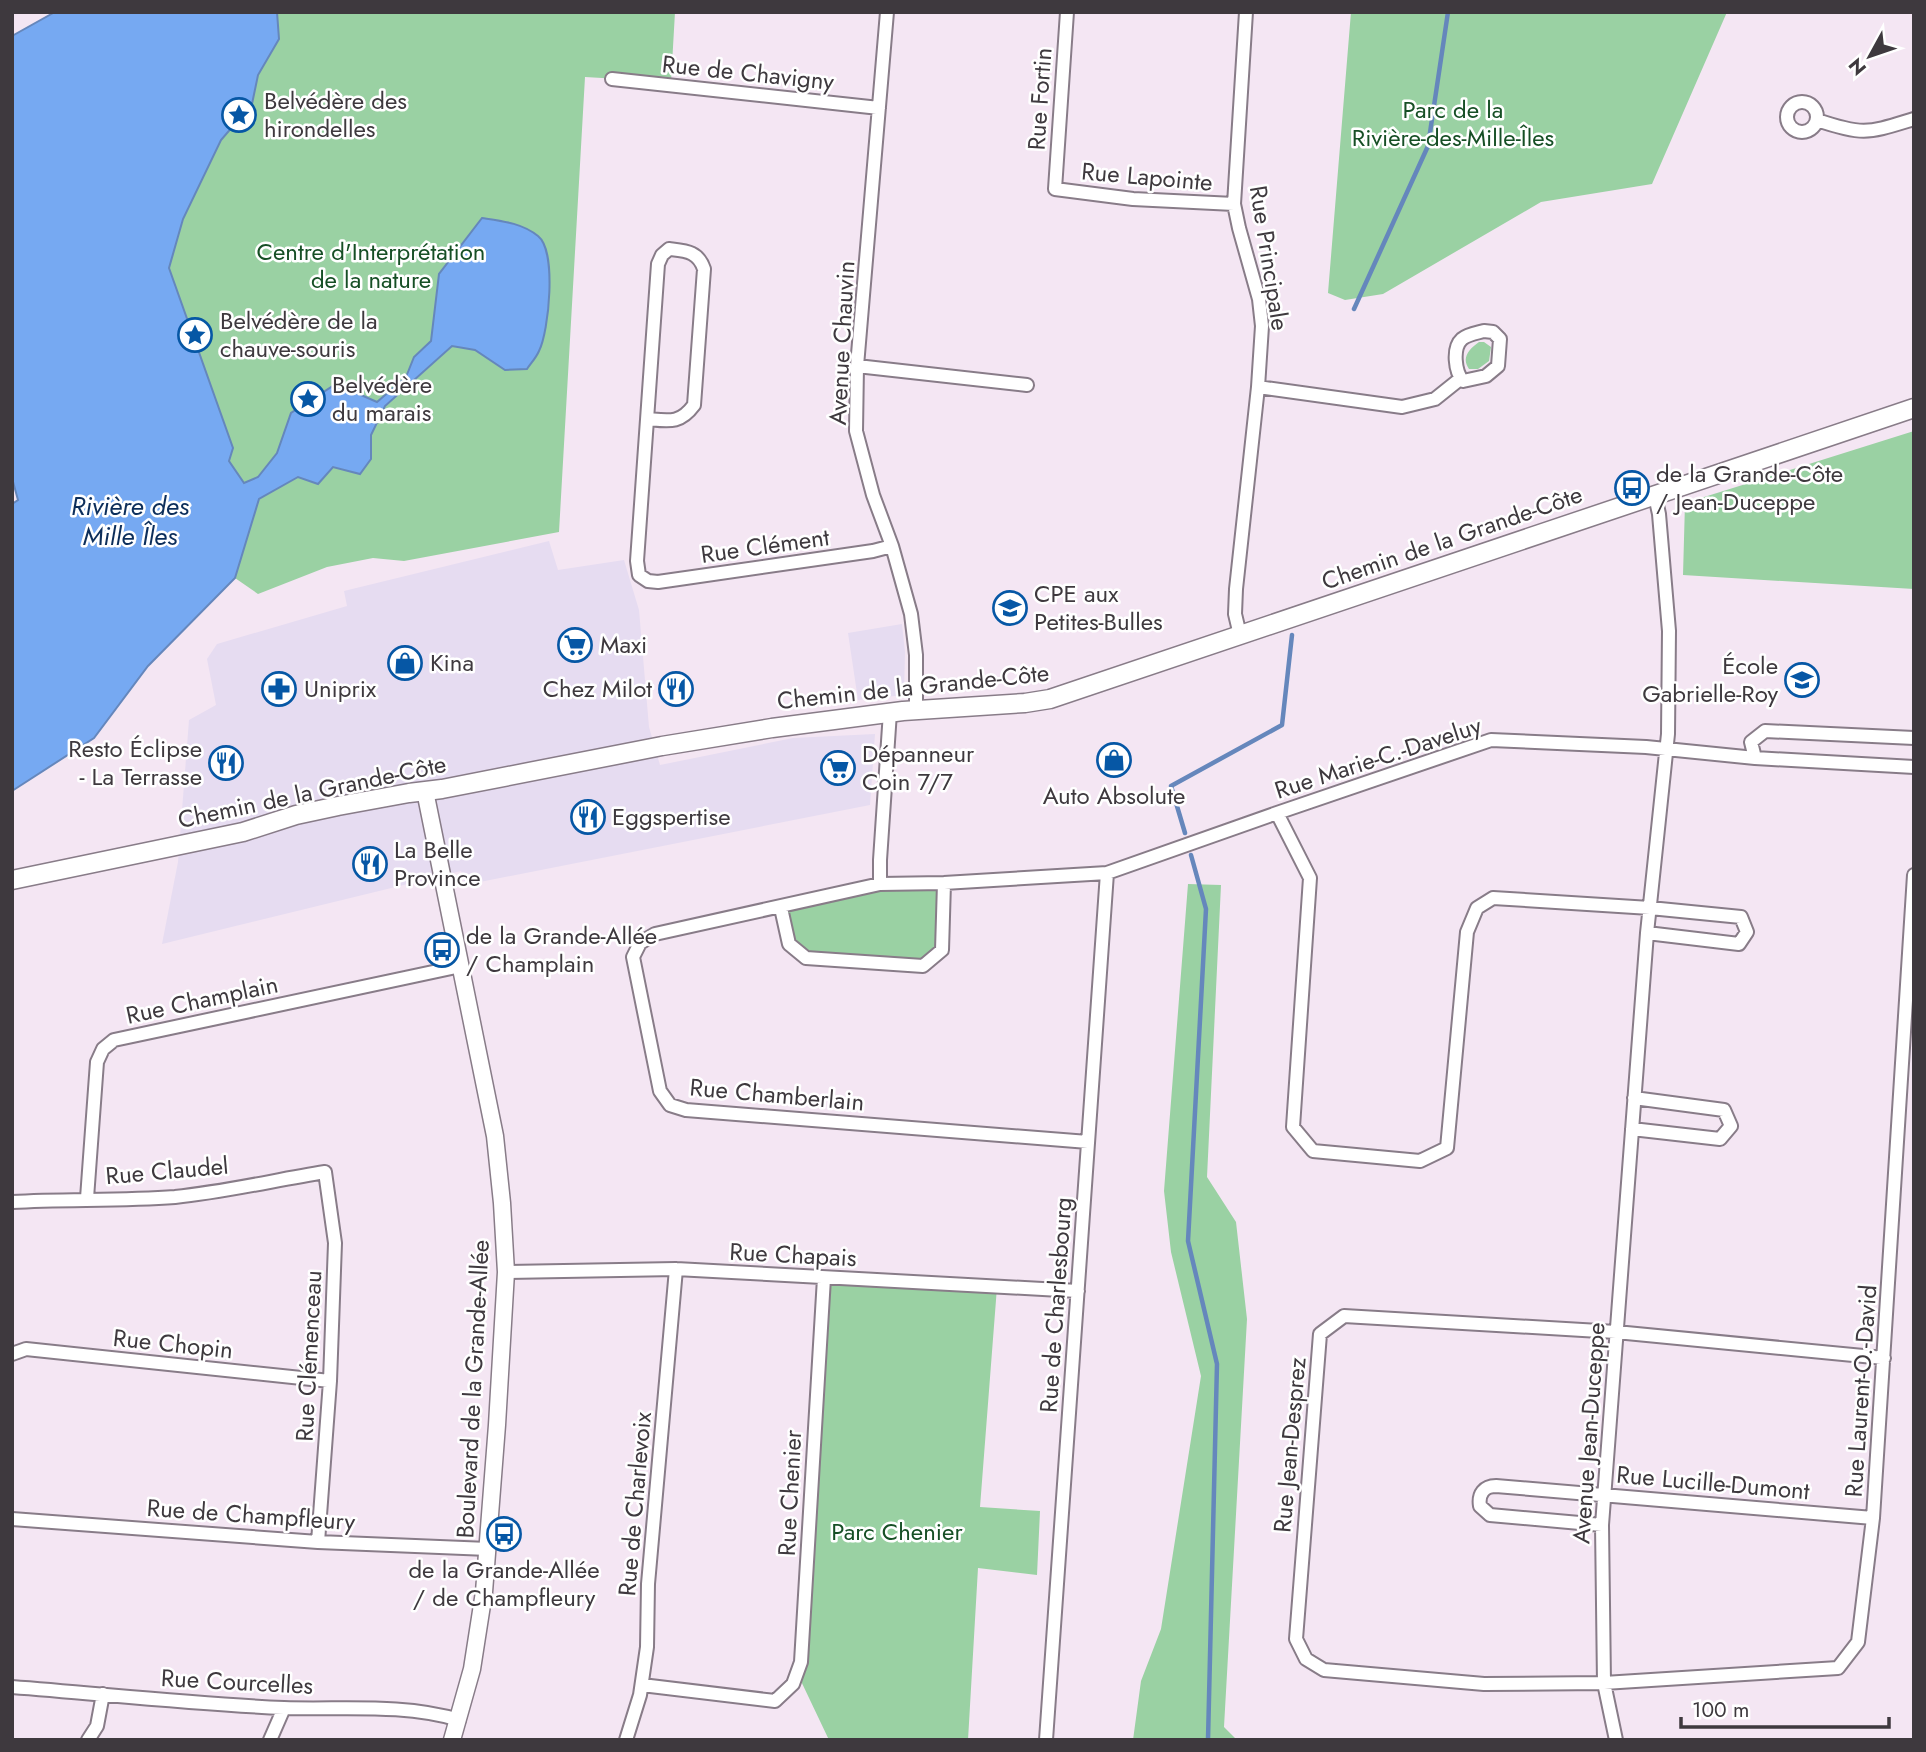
<svg xmlns="http://www.w3.org/2000/svg" width="1926" height="1752" font-family="Jost,sans-serif">
<style>
.commercial{fill:#e6dcf1}
.green{fill:#9ad1a3}
.water{fill:#76a9f2;stroke:#6587bc;stroke-width:2}
.lines{fill:none;stroke-linecap:round;stroke-linejoin:round}
.stream{stroke:#6587bc;stroke-width:4.5}
.minor-casing{stroke:#887c88;stroke-width:16}
.tertiary-casing{stroke:#887c88;stroke-width:19}
.secondary-casing{stroke:#887c88;stroke-width:21}
.minor{stroke:#fff;stroke-width:12}
.tertiary{stroke:#fff;stroke-width:16}
.secondary{stroke:#fff;stroke-width:18}
.labels{text-anchor:middle;stroke-width:5;stroke-linejoin:round;paint-order:stroke}
.street-label{font-size:24px;fill:#3e393e;stroke:#fff}
.poi-label{font-size:24px;fill:#3e393e;stroke:#fff;text-anchor:start}
.park-label{font-size:24px;fill:#164f25;stroke:#fff}
.water-label{font-size:26px;font-style:italic;fill:#0c2e5b;stroke:#fff}
</style>
<rect width="100%" height="100%" fill="#f4e6f3"/>
<path class="commercial" d="M549,541l9,29 66,-10 15,50 10,117 11,38 133,-27 82,-4 -5,71 -405,80 -4,-14 -299,73 16,-82 11,-142 27,-15 -9,-46 10,-15 130,-38 -3,-15z
M902,624l3,28 -1,43 -46,5 -10,-67z"/>
<path class="green" d="M277,12h398l-4,70 -86,-5 -26,455 -155,29 -31,-3 -46,9 -69,27 -23,-16 8,-34 1,-60 -15,-23 4,-13 -64,-180 14,-49 38,-79 31,-36 6,-29 21,-36z
M1351,12h376l-75,172 -111,18 -158,92 -38,6 -17,-7z
M1479,342h5l7,5 -2,14 -11,8h-9c-8,-11 0,-20 10,-27z
M1914,431v158l-231,-14 2,-72z
M944,883l-2,67 -19,16 -117,-8 -17,-14 -8,-36 99,-24z
M1188,884l33,1 -14,292 29,45 11,97 -23,408 13,13h-104l8,-59 20,-52 40,-253 -30,-124 -7,-61z
M824,1278l173,9 -17,220 60,4 -3,64 -59,-7 -10,172h-139l-29,-61z"/>
<path class="water" d="M55,12h222l2,27 -21,36 -6,29 -31,36 -38,79 -14,49 64,180 -4,13 15,22 14,-6 19,-24 14,-40 45,-29 41,18 29,-25 8,-20 17,-16 8,-67 43,-56c20,3 40,5 56,18 19,15 11,95 1,115 -3,7 -8,12 -12,18l-22,1 -30,-20 -23,-4 -67,60 -14,29v24l-11,15 -27,-7 -15,17 -20,-7 -39,22 -24,79 -87,88 -54,72 -82,53v-287l6,-4 -6,-22v-442z"/>
<g class="lines">
<path class="stream" d="M1354,309l74,-163 20,-134
M1185,833l-14,-47 111,-61 10,-90
M1191,855l15,54 -18,332 29,123 -9,376"/>
<g class="minor-casing">
<path id="minor" d="M887,12l-30,354 -1,65 17,64 19,51 19,68 5,41v54
M1067,12l-12,177 78,10 101,5
M612,79l267,29
M1787 117a15 15 0 1 1 30 0a15 15 0 1 1-30 0Z
M1817,120c47,16 51,13 97,-1
M1484,331l9,1 7,7 -2,27 -12,10 -23,5c-8,-9 -11,-33 -1,-42 6,-5 15,-6 22,-8z
M857,366l170,19
M1258,387l144,20 33,-8 25,-20
M648,419c21,2 32,5 46,-14l10,-136c-6,-18 -18,-18 -35,-20l-7,6 -4,9 -21,297 2,14 9,6 10,1 215,-31 19,-5
M1240,635l-5,-21 1,-25 22,-202 4,-61 -3,-27 -20,-71 -5,-24 12,-192
M1755,758l-4,-16 14,-11 149,7
M1277,813l33,65 -17,249 20,24 107,10 27,-13 20,-216 10,-24 16,-10 157,10 91,9 6,15 -8,12 -92,-11
M880,884v-24l10,-148
M781,908l8,36 17,14 117,8 19,-16 2,-67
M1632,1129l88,10 11,-13 -7,-16 -90,-12
M1088,1142l-402,-32 -16,-5 -10,-14 -27,-134 7,-14 15,-9 225,-50 64,-1 163,-10 170,-60 214,-73 155,7 109,11 159,9
M87,1198l10,-136 6,-13 11,-9 347,-74
M12,1202c54,-3 109,-1 163,-5 50,-5 100,-17 150,-25l10,71 -5,138 -12,161
M506,1272l170,-3 402,22
M12,1354l14,-5 304,32
M1884,1358l-268,-26 -272,-16 -24,18 -24,305 10,20 18,11 160,14 120,-1 234,-15 20,-26 15,-124 41,-643
M12,1519l306,23 170,7
M1602,1525l-112,-10 -10,-9c-2,-12 4,-20 16,-20l377,32
M642,1685l133,16 18,-17 8,-22 23,-384
M12,1687c91,7 181,17 272,21 57,2 119,-5 175,12
M88,1740l9,-14 6,-32
M270,1740l14,-32
M626,1740l14,-45 7,-48 1,-63 28,-315
M1046,1740l61,-867
M1616,1740l-12,-57 -2,-158 45,-592 21,-199 1,-103 -10,-117 -4,-18"/>
</g>
<g class="tertiary-casing">
<path id="tertiary" d="M425,791l70,345 7,67 4,69 -9,153 -13,167 -12,77 -20,71"/>
</g>
<g class="secondary-casing">
<path id="secondary" d="M12,880l231,-48 53,-17 42,-9 71,-13 33,-4 220,-43 110,-18 131,-17 122,-8 25,-4 864,-291"/>
</g>
<use href="#minor" class="minor"/>
<use href="#tertiary" class="tertiary"/>
<use href="#secondary" class="secondary"/>
</g>
<defs>
<g id="sight-ring" transform="scale(1.75)"><circle r="9.5" fill="#fff" stroke="#0657a5" stroke-width="1.5"/><path d="M0-6L1.8-2.2L6-1.7L2.9 1.2L3.7 5.4L0 3.3L-3.7 5.4L-2.9 1.2L-6-1.7L-1.8-2.2Z" fill="#0657a5"/></g>
<g id="bus-ring" transform="scale(1.75)"><circle r="9.5" fill="#fff" stroke="#0657a5" stroke-width="1.5"/><path d="M-5-6H5V4H4V6H2V4H-2V6H-4V4H-5ZM-3.5-4V0h7V-4ZM-3.5 1.2v1.5H-2V1.2ZM2 1.2v1.5H3.5V1.2Z" fill="#0657a5"/></g>
<g id="school-ring" transform="scale(1.75)"><circle r="9.5" fill="#fff" stroke="#0657a5" stroke-width="1.5"/><path d="M0-5L7-2L0 1L-7-2ZM-4 1L0 2.5L4 1V4Q0 6-4 4Z" fill="#0657a5"/></g>
<g id="supermarket-ring" transform="scale(1.75)"><circle r="9.5" fill="#fff" stroke="#0657a5" stroke-width="1.5"/><path d="M-6-5.5h2.5l.6 2H6L4.5 2H-2.5L-4.4-4H-6ZM-1.5 3.2a1.3 1.3 0 1 0 .1 0ZM3 3.2a1.3 1.3 0 1 0 .1 0Z" fill="#0657a5"/></g>
<g id="shop-ring" transform="scale(1.75)"><circle r="9.5" fill="#fff" stroke="#0657a5" stroke-width="1.5"/><path d="M-5-2.5h2.3a2.7 3.5 0 0 1 5.4 0H5L5.5 6h-11ZM-1.5-2.5h3a1.5 2.3 0 0 0-3 0Z" fill="#0657a5"/></g>
<g id="pharmacy-ring" transform="scale(1.75)"><circle r="9.5" fill="#fff" stroke="#0657a5" stroke-width="1.5"/><path d="M-2-6h4v4h4v4h-4v4h-4v-4h-4v-4h4Z" fill="#0657a5"/></g>
<g id="restaurant-ring" transform="scale(1.75)"><circle r="9.5" fill="#fff" stroke="#0657a5" stroke-width="1.5"/><path d="M-5-6h1v4h1v-4h1v4h1v-4h1v5L-1.5 .5V6h-2V.5L-5-1ZM5-6V6H3V1.5H1.5Q1.5-4 5-6Z" fill="#0657a5"/></g>
</defs>
<g fill-rule="evenodd">
<use href="#sight-ring" x="239" y="115"/>
<use href="#sight-ring" x="195" y="335"/>
<use href="#sight-ring" x="308" y="399"/>
<use href="#bus-ring" x="1632" y="488"/>
<use href="#school-ring" x="1010" y="608"/>
<use href="#supermarket-ring" x="575" y="645"/>
<use href="#shop-ring" x="405" y="663"/>
<use href="#school-ring" x="1802" y="680"/>
<use href="#pharmacy-ring" x="279" y="689"/>
<use href="#restaurant-ring" x="676" y="689"/>
<use href="#shop-ring" x="1114" y="760"/>
<use href="#restaurant-ring" x="226" y="763"/>
<use href="#supermarket-ring" x="838" y="768"/>
<use href="#restaurant-ring" x="588" y="817"/>
<use href="#restaurant-ring" x="370" y="864"/>
<use href="#bus-ring" x="442" y="950"/>
<use href="#bus-ring" x="504" y="1534"/>
</g>
<g class="labels">
<g class="street-label">
<text transform="translate(748 73) rotate(6)" y="8">Rue de Chavigny</text>
<text transform="translate(1040 99) rotate(-86)" y="8">Rue Fortin</text>
<text transform="translate(1147 177) rotate(5)" y="8">Rue Lapointe</text>
<text transform="translate(1269 258) rotate(81)" y="8">Rue Principale</text>
<text transform="translate(842 343) rotate(-87)" y="8">Avenue Chauvin</text>
<text transform="translate(1452 538) rotate(-19)" y="8">Chemin de la Grande-Côte</text>
<text transform="translate(765 546) rotate(-8)" y="8">Rue Clément</text>
<text transform="translate(913 687) rotate(-6)" y="8">Chemin de la Grande-Côte</text>
<text transform="translate(1378 758) rotate(-18)" y="8">Rue Marie-C.-Daveluy</text>
<text transform="translate(312 792) rotate(-12)" y="8">Chemin de la Grande-Côte</text>
<text transform="translate(202 1000) rotate(-12)" y="8">Rue Champlain</text>
<text transform="translate(777 1095) rotate(5)" y="8">Rue Chamberlain</text>
<text transform="translate(167 1171) rotate(-5)" y="8">Rue Claudel</text>
<text transform="translate(793 1255) rotate(3)" y="8">Rue Chapais</text>
<text transform="translate(1056 1305) rotate(-86)" y="8">Rue de Charlesbourg</text>
<text transform="translate(173 1344) rotate(6)" y="8">Rue Chopin</text>
<text transform="translate(309 1356) rotate(-87)" y="8">Rue Clémenceau</text>
<text transform="translate(473 1389) rotate(-87)" y="8">Boulevard de la Grande-Allée</text>
<text transform="translate(1861 1391) rotate(-86)" y="8">Rue Laurent-O.-David</text>
<text transform="translate(1589 1433) rotate(-86)" y="8">Avenue Jean-Duceppe</text>
<text transform="translate(1290 1445) rotate(-85)" y="8">Rue Jean-Desprez</text>
<text transform="translate(1713 1483) rotate(5)" y="8">Rue Lucille-Dumont</text>
<text transform="translate(790 1493) rotate(-87)" y="8">Rue Chenier</text>
<text transform="translate(635 1504) rotate(-85)" y="8">Rue de Charlevoix</text>
<text transform="translate(251 1515) rotate(4)" y="8">Rue de Champfleury</text>
<text transform="translate(237 1682) rotate(3)" y="8">Rue Courcelles</text>
</g>
<g class="poi-label">
<text x="264" y="109">Belvédère des<tspan x="264" dy="28">hirondelles</tspan></text>
<text x="220" y="329">Belvédère de la<tspan x="220" dy="28">chauve-souris</tspan></text>
<text x="332" y="393">Belvédère<tspan x="332" dy="28">du marais</tspan></text>
<text x="1656" y="482">de la Grande-Côte<tspan x="1656" dy="28">/ Jean-Duceppe</tspan></text>
<text x="1034" y="602">CPE aux<tspan x="1034" dy="28">Petites-Bulles</tspan></text>
<text x="600" y="653">Maxi</text>
<text x="430" y="671">Kina</text>
<text x="1778" y="674" text-anchor="end">École<tspan x="1778" dy="28">Gabrielle-Roy</tspan></text>
<text x="304" y="697">Uniprix</text>
<text x="652" y="697" text-anchor="end">Chez Milot</text>
<text x="202" y="757" text-anchor="end">Resto Éclipse<tspan x="202" dy="28">- La Terrasse</tspan></text>
<text x="862" y="762">Dépanneur<tspan x="862" dy="28">Coin 7/7</tspan></text>
<text x="1114" y="804" text-anchor="middle">Auto Absolute</text>
<text x="612" y="825">Eggspertise</text>
<text x="394" y="858">La Belle<tspan x="394" dy="28">Province</tspan></text>
<text x="466" y="944">de la Grande-Allée<tspan x="466" dy="28">/ Champlain</tspan></text>
<text x="504" y="1578" text-anchor="middle">de la Grande-Allée<tspan x="504" dy="28">/ de Champfleury</tspan></text>
</g>
<g class="park-label">
<text x="1453" y="118">Parc de la<tspan x="1453" dy="28">Rivière-des-Mille-Îles</tspan></text>
<text x="371" y="260">Centre d'Interprétation<tspan x="371" dy="28">de la nature</tspan></text>
<text x="897" y="1540">Parc Chenier</text>
</g>
<g class="water-label">
<text x="130" y="515">Rivière des<tspan x="130" dy="30">Mille Îles</tspan></text>
</g>
</g>
<rect width="1926" height="1752" fill="none" stroke="#3e393e" stroke-width="28"/>
<g transform="translate(1870 56) rotate(230)" stroke="#ffffff" stroke-width="5" paint-order="stroke">
<path d="M0-5L12 26L0 18L-12 26Z" fill="#3e393e"/>
<text y="-10" font-size="19" font-weight="bold" text-anchor="middle" fill="#3e393e">N</text>
</g>
<path d="M1681 1717v10h208v-10" fill="none" stroke="#3e393e" stroke-width="3.5"/>
<text x="1692" y="1717" font-size="21" fill="#3e393e" stroke="#ffffff" stroke-width="5" paint-order="stroke">100 m</text>
</svg>
